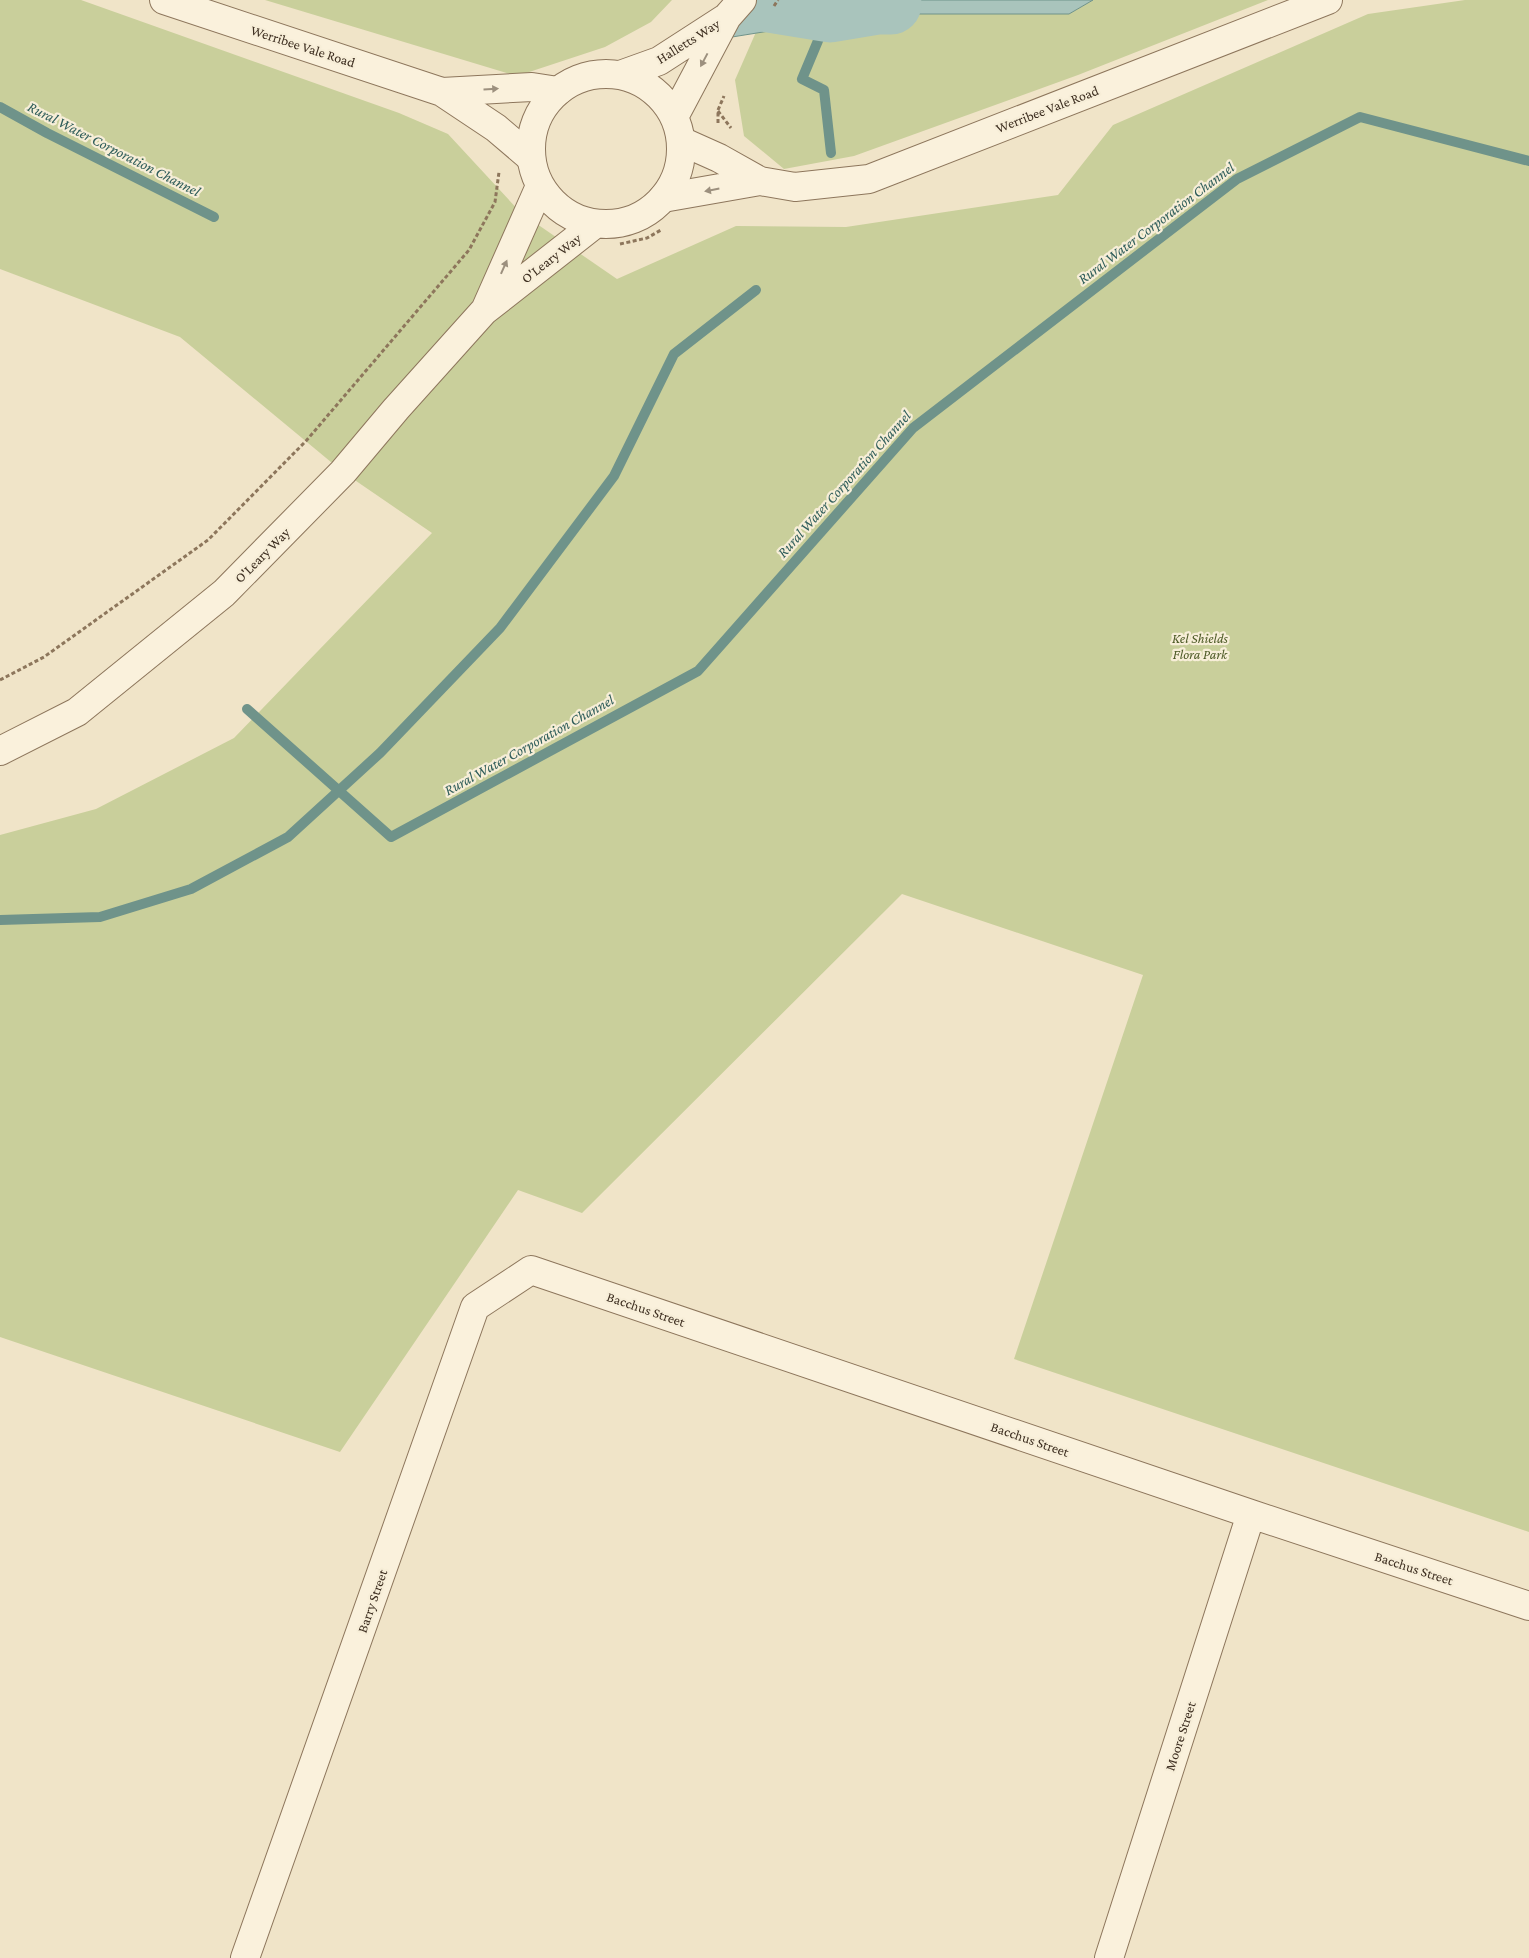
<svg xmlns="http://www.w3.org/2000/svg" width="1529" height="1958" font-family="'Crimson Pro',serif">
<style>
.green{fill:#c9cf9b}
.water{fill:#a9c4bc;stroke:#6f938a}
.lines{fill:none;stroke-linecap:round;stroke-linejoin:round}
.stream{stroke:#6f938a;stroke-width:10}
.river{stroke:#a9c4bc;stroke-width:61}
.minor-casing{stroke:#8d765c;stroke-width:30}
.tertiary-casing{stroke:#8d765c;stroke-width:30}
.path{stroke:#8d765c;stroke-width:3;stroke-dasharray:4 2.5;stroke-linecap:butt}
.minor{stroke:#faf1dc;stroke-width:28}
.tertiary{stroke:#faf1dc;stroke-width:28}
.oneway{fill:#9c907e}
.labels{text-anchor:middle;stroke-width:4.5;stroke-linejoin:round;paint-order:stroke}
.street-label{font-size:14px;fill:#3d2e20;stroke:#f7eed8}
.park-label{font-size:14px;font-style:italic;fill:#4d5a26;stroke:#f7eed8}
.water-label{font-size:15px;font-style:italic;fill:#2f5d5a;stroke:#f7eed8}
</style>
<rect width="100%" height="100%" fill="#f0e4c8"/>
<path class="green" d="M0,0h81l318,113 49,21 73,79 96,66 119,-53 110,1 212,-32 55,-70 255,-111 97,-14h64v1532l-515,-173 129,-384 -241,-81 -320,319 -64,-23 -178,262 -340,-115v-502l96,-26 138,-71 198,-205 -89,-61 -163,-135 -180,-68z
M265,0h407l-21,22 -46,25 -88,29z
M803,0h61l-71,11z
M1093,0h175l-190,75 -224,81 -70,13 -40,-33 -9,-56 21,-48 119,-18h194z"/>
<path class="water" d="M864,0h229l-24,14h-194l-143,23 -24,-3 26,-14z"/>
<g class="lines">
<path class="stream" d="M830,12l-28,67 22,11 7,63
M0,107l47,26 167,84
M247,709l144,128 307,-166 215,-243 324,-249 123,-62 169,44
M0,920l100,-3 91,-28 97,-52 92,-84 120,-125 114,-152 60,-122 82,-64"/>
<path class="river" d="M757,0l73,12 48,-8h13"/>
<g class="minor-casing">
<path id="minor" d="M164,0l278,92 54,36 34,29
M442,92l90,-5 26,4
M681,141l38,17 41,23
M663,198l97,-17 35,6 74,-8 459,-179
M245,1958l230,-651 56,-37 720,244 278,92
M1109,1958l142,-444"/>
</g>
<g class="tertiary-casing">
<path id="tertiary" d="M531 149a75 75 0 1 1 150 0a75 75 0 1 1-150 0Z
M620,75l39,-14 65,-42
M674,117l53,-100 15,-17
M486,308l54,-122
M0,751l77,-39 147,-119 119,-121 53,-63 88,-98 111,-87"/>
</g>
<path class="path" d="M774,6l4,-6
M718,111l13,17
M718,123v-13l6,-14
M620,244l27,-6 14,-8
M0,680l44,-23 164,-117 98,-99 163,-191 26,-48 4,-30"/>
<use href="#minor" class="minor"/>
<use href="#tertiary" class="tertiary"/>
</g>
<defs><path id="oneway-solid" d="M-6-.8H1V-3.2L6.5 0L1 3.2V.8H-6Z" transform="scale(1.25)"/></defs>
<g class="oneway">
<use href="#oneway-solid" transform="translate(704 60) rotate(118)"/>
<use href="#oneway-solid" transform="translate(491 89) rotate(-3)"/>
<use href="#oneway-solid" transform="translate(712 190) rotate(169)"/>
<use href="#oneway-solid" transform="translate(504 267) rotate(-66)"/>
</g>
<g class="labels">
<g class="street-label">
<text transform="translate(688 41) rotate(-32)" y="5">Halletts Way</text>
<text transform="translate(303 46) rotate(18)" y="5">Werribee Vale Road</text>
<text transform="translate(1047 109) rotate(-21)" y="5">Werribee Vale Road</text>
<text transform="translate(551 258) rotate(-38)" y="5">O'Leary Way</text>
<text transform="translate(262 555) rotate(-45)" y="5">O'Leary Way</text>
<text transform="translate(646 1309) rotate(19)" y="5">Bacchus Street</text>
<text transform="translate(1030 1439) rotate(19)" y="5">Bacchus Street</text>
<text transform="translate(1414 1568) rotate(18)" y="5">Bacchus Street</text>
<text transform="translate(372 1601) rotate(-71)" y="5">Barry Street</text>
<text transform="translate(1180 1736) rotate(-72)" y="5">Moore Street</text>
</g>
<g class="park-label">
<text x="1200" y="643">Kel Shields<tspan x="1200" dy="16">Flora Park</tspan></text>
</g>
<g class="water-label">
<text transform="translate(114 149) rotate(27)" y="5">Rural Water Corporation Channel</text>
<text transform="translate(1156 223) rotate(-37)" y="5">Rural Water Corporation Channel</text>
<text transform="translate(844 484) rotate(-48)" y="5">Rural Water Corporation Channel</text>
<text transform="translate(529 745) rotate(-29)" y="5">Rural Water Corporation Channel</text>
</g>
</g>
</svg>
